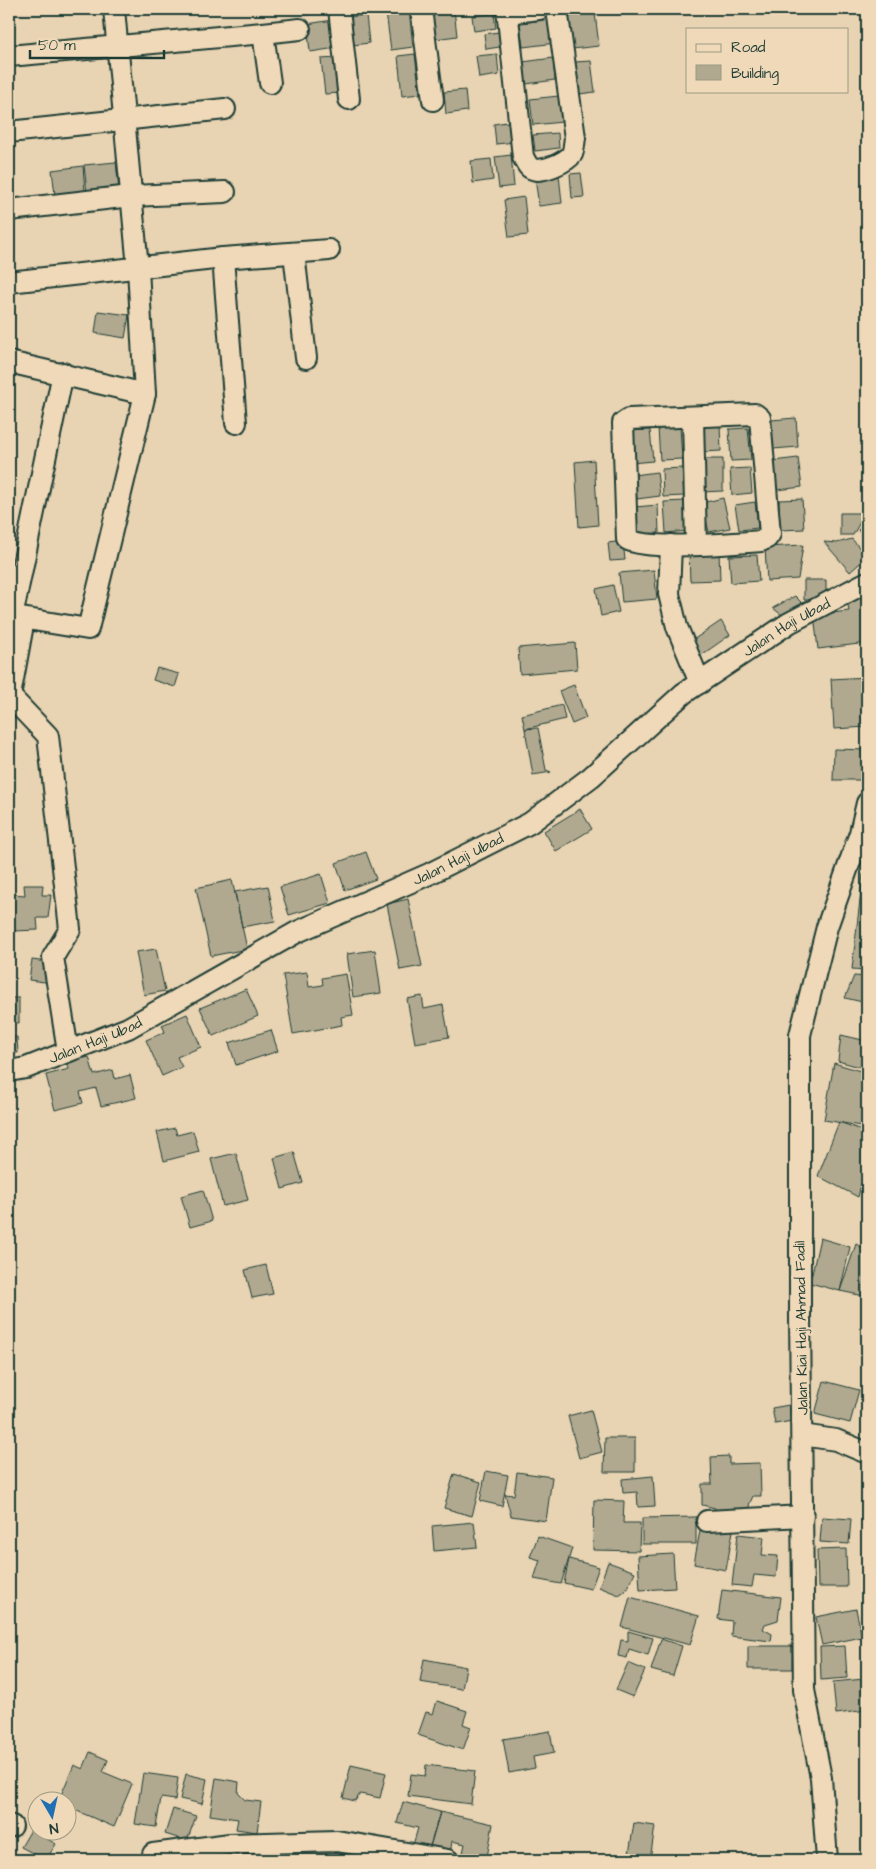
<svg xmlns="http://www.w3.org/2000/svg" width="876" height="1869" font-family="'Architects Daughter',sans-serif">
<style>
.building{fill:#b0a990;stroke:#1f3d34}
.lines{fill:none;stroke-linecap:round;stroke-linejoin:round}
.minor-casing{stroke:#1f3d34;stroke-width:24}
.minor{stroke:#f0d9b8;stroke-width:20}
.labels{text-anchor:middle;stroke-width:4.5;stroke-linejoin:round;paint-order:stroke}
.street-label{font-size:15px;fill:#1f3d34;stroke:#f0d9b8}
</style>
<rect width="100%" height="100%" fill="#e8d3b3"/>
<filter id="ink" filterUnits="userSpaceOnUse"><feTurbulence type="fractalNoise" baseFrequency=".02" numOctaves="2"/><feDisplacementMap in="SourceGraphic" scale="10" xChannelSelector="R" yChannelSelector="G"/><feConvolveMatrix kernelMatrix="1 2 1 2 8 2 1 2 1" color-interpolation-filters="sRGB"/></filter>
<g filter="url(#ink)">
<path class="building" d="M305,9h24v3l-24,3z
M409,9l4,38 -22,3 -5,-38z
M454,9l3,27 -22,3 -3,-28z
M595,13l4,33 -27,3 -3,-33z
M494,14l2,14 -22,3 -2,-15z
M366,15l3,28 -16,2 -4,-28z
M553,19l3,24 -33,4 -3,-24z
M333,20l3,28 -26,4 -3,-28z
M499,32l1,15 -14,2 -2,-15z
M415,54l5,40 -18,2 -4,-40z
M497,54l2,21 -20,3 -3,-22z
M337,58l4,35 -16,1 -4,-35z
M553,58l2,22 -29,4 -3,-22z
M591,61l4,31 -16,2 -4,-32z
M465,90l2,21 -21,3 -2,-22z
M559,96l3,26 -29,3 -3,-26z
M513,121l2,21 -19,2 -2,-20z
M558,133l1,15 -24,3 -2,-16z
M511,155l3,31 -15,2 -4,-31z
M491,159l2,21 -20,3 -2,-22z
M116,162l3,28 -32,3 -3,-28z
M83,166l2,26 -30,3 -3,-25z
M581,173l3,24 -12,1 -2,-24z
M559,175l3,28 -23,3 -4,-28z
M524,197l4,38 -19,2 -5,-37z
M98,311l31,4 -4,23 -30,-5z
M796,418l2,29 -25,2 -2,-29z
M702,424h18l1,27 -19,1z
M680,427l2,32 -22,1 -2,-32z
M748,428l3,32 -20,1 -2,-32z
M650,430l3,31 -22,2 -2,-32z
M798,458l4,29 -25,3 -4,-29z
M701,459h22v32l-21,1z
M594,460l4,65 -19,2 -4,-65z
M682,468l2,28 -21,1 -1,-28z
M750,468l2,25 -20,2 -2,-26z
M657,472l3,24 -23,3 -3,-24z
M723,498l7,30 -21,4 -7,-29z
M802,499l2,30 -24,1 -1,-30z
M686,501l2,30 -22,2 -2,-31z
M755,502l3,26 -19,2 -4,-25z
M658,505l1,28 -23,1 -1,-27z
M840,513h25l-12,22h-13z
M867,522v20l-9,-12z
M852,539l15,18 -17,15 -26,-30 13,1z
M623,541l2,19 -15,1 -2,-18z
M803,545l-5,34 -31,2 -2,-34z
M719,552l1,28 -30,1 -1,-28z
M757,555l2,26 -28,2 -2,-27z
M654,570l3,29 -35,3 -3,-29z
M804,580h22v20h-22z
M613,585l6,27 -18,4 -5,-27z
M795,596l13,13 -20,11 -15,-12z
M867,597v46l-49,6 -4,-34 35,-4 -2,-12z
M721,621l9,14 -30,21 -10,-14z
M575,643l2,26 -57,5 -2,-26z
M157,668l22,6 -4,13 -22,-7z
M867,677v50l-33,2 -3,-50z
M574,685l12,33 -14,6 -13,-33z
M562,705l3,14 -40,10 -3,-14z
M538,728l8,42 5,2 -18,3 -8,-46z
M834,749l33,1v30h-34z
M580,809l12,20 -36,22 -12,-20z
M366,852l10,27 -31,11 -9,-27z
M321,874l9,29 -41,12 -9,-28z
M863,874l4,1v95l-15,-1z
M232,880l15,69 -36,7 -15,-68z
M24,885h19l-1,10h9l-3,23h-11l1,12 -25,1 -1,-37 13,1z
M268,886l7,35 -33,6 -7,-35z
M408,899l14,67 -22,4 -13,-66z
M156,949l9,42 -21,4 -8,-43z
M375,950l6,43 -28,4 -6,-43z
M32,960l31,4 -3,20 -31,-4z
M307,972l2,15 14,-2 -1,-7 24,-4 7,41 -12,2 1,8 -49,9 -10,-59z
M854,976l13,1v26l-22,-5z
M246,989l12,27 -45,20 -13,-28z
M422,996l2,13 19,-4 6,32 -34,6 -8,-44z
M9,998h10v25l-10,-1z
M187,1014l14,33 -24,10 5,10 -20,9 -16,-36 19,-8 -3,-7z
M271,1030l7,21 -42,14 -7,-22z
M841,1035l26,6v28l-29,-8z
M17,1037l1,16h-9v-15z
M89,1057l5,18 19,-5 2,9 15,-4 6,23 -35,8 -5,-18 -16,4 3,11 -28,7 -9,-35 23,-6 -2,-7z
M834,1063l33,10v54l-43,-7z
M839,1122l28,10v28l-9,37 -40,-21z
M175,1128l2,7 16,-4 6,21 -35,9 -7,-29z
M294,1152l9,31 -21,6 -8,-31z
M236,1153l12,47 -25,6 -12,-47z
M203,1190l9,31 -22,6 -9,-31z
M820,1238l30,9 -10,44 -30,-8z
M856,1244l11,6v35l-3,11 -24,-5z
M266,1265l7,29 -21,4 -7,-28z
M824,1381l35,9 -9,33 -35,-9z
M789,1405l3,16 -17,3 -3,-16z
M591,1410l11,42 -23,6 -11,-42z
M605,1438h30v34h-31z
M729,1456v8l31,-1 1,33h-8l-4,9 2,3 -9,4 -26,3 -1,-7 -13,-3v-21h10l-1,-27z
M486,1471l22,4 -6,31 -22,-5z
M517,1472l35,5 -6,44 -35,-5 -6,-22 9,1z
M454,1474l27,8 -9,34 -28,-8z
M653,1476l2,30 -17,1 -1,-15 -14,1 -1,-14z
M594,1500l30,1 -1,22h17l-1,28 -46,-1z
M696,1517v27h-54v-26z
M822,1517l29,2 -2,25 -29,-2z
M474,1522l3,25 -43,4 -2,-25z
M701,1525l32,6 -7,39 -32,-6z
M738,1534l26,3 -2,18 16,1 -2,21 -22,-2 -2,12 -20,-2z
M538,1536l34,12 -11,36 -27,-5 6,-19 -10,-3z
M846,1549l1,38h-29l-1,-37z
M673,1554l2,34 -35,2 -2,-34z
M569,1559l30,8 -8,22 -27,-6z
M608,1562l27,10 -9,18 -7,5 -20,-8z
M722,1590l59,7 -3,23 -13,4 -2,5 9,5 -1,7 -40,-5 1,-15 -14,-2z
M630,1597l69,19 -9,29 -68,-18z
M856,1609l6,28 -40,8 -6,-28z
M628,1631l25,7 -5,17 -19,-6 -2,9 -9,-2 3,-16 7,1z
M661,1639l21,7 -9,30 -22,-6z
M748,1646h44v23h-44z
M845,1646l2,32 -26,2 -1,-33z
M424,1659l42,8 -4,22 -42,-7z
M628,1663l17,7 -12,27 -17,-7z
M864,1679l3,31 -31,4 -3,-32z
M437,1701l30,10 -4,13 8,3 -8,23 -45,-15 8,-23 7,2z
M550,1731l4,22 -21,4 2,11 -26,5 -6,-34z
M90,1752l18,8 -5,12 29,12 -18,43 -46,-20v-5h-10l16,-37 9,4z
M351,1765l35,8 -6,25 -20,-4 -5,7 -12,-3z
M426,1765l49,6 -4,33 -63,-8 3,-22 14,2z
M143,1773l35,5 -3,22 -14,-2 -5,29 -21,-3z
M186,1774l21,5 -5,25 -22,-5z
M216,1778l23,4 -1,11 7,7 16,2 -4,30 -21,-3 2,-10 -28,-4z
M403,1802l37,10 -11,38 -16,-5 5,-17 -21,-5z
M173,1809l23,7 -9,25 -22,-7z
M440,1812l53,12 -6,33 -24,-4 2,-9 -13,-3 -2,13 -21,-4z
M634,1823l21,3 -5,34h-22z
M31,1830l25,14 -10,16 -25,-13z"/>
<g class="lines">
<g class="minor-casing">
<g id="minor">
<path d="M339,9l10,90"/>
<path d="M421,9l12,91"/>
<path d="M507,9l16,148c3,5 5,11 10,12 9,4 34,-7 39,-15 2,-4 2,-11 3,-16l-18,-129"/>
<path d="M507,13l32,-4"/>
<path d="M263,33l7,50"/>
<path d="M9,56l254,-23 37,-4"/>
<path d="M9,132l216,-23"/>
<path d="M9,210l122,-14 94,-4"/>
<path d="M294,253l12,105"/>
<path d="M223,258l13,165"/>
<path d="M9,282l214,-24 106,-8"/>
<path d="M9,362l136,32"/>
<path d="M755,414l5,4 10,116 -3,4 -6,3c-26,2 -115,10 -134,-2l-4,-116 6,-4z"/>
<path d="M693,418l3,127"/>
<path d="M671,545l-2,49 8,33 23,56"/>
<path d="M9,616l79,13 57,-235 -7,-126 -24,-259"/>
<path d="M12,617l51,-244"/>
<path d="M24,619l-14,77 38,40 22,193 -17,28 15,94"/>
<path id="s1" d="M9,1071l17,-3 102,-40 169,-96 132,-58 101,-51 61,-46 93,-84 105,-70 78,-41"/>
<path d="M802,1435l34,5 31,13"/>
<path d="M707,1521l96,-5"/>
<path d="M9,1825l3,1"/>
<path d="M153,1854l77,-10 107,-3 111,19"/>
<path d="M827,1860l-6,-82 -17,-88 -4,-375v-280l27,-108 33,-94 7,-30"/>
</g>
</g>
<use href="#minor" class="minor"/>
</g>
</g>
<g class="labels">
<g class="street-label">
<text dy="5" stroke="none"><textPath href="#s1" startOffset="902">Jalan Haji Ubad</textPath></text>
<text dy="5" stroke="none"><textPath href="#s1" startOffset="498">Jalan Haji Ubad</textPath></text>
<text dy="5" stroke="none"><textPath href="#s1" startOffset="92">Jalan Haji Ubad</textPath></text>
<text transform="translate(801 1328) rotate(-91)" y="5">Jalan Kiai Haji Ahmad Fadil</text>
</g>
</g>
<rect width="876" height="1869" fill="none" stroke="#f0d9b8" stroke-width="30"/>
<rect x="15" y="15" width="846" height="1839" fill="none" stroke="#1f3d34" stroke-width="2" filter="url(#ink)"/>
<rect x="686" y="28" width="162" height="65" fill="#f0d9b8" stroke="#9c9b83"/>
<rect x="696" y="44" width="25" height="8" fill="#f0d9b8" stroke="#9c9b83"/>
<text x="731" y="52" font-size="15" fill="#1f3d34">Road</text>
<rect x="696" y="65" width="25" height="15" fill="#b0a990" stroke="#9c9b83"/>
<text x="731" y="78" font-size="15" fill="#1f3d34">Building</text>
<g transform="translate(52 1816) rotate(171)"><circle r="24" fill="#f0d9b8" stroke="#9c9b83"/>
<path d="M0-4L9 19L0 12L-9 19Z" fill="#1f6fb2"/>
<text y="-8" font-size="14" font-weight="bold" text-anchor="middle" fill="#1f3d34">N</text>
</g>
<path d="M30 50v8h134v-8" fill="none" stroke="#1f3d34" stroke-width="2.5"/>
<text x="38" y="50" font-size="15" fill="#1f3d34" stroke="#f0d9b8" stroke-width="4" paint-order="stroke">50 m</text>
</svg>
